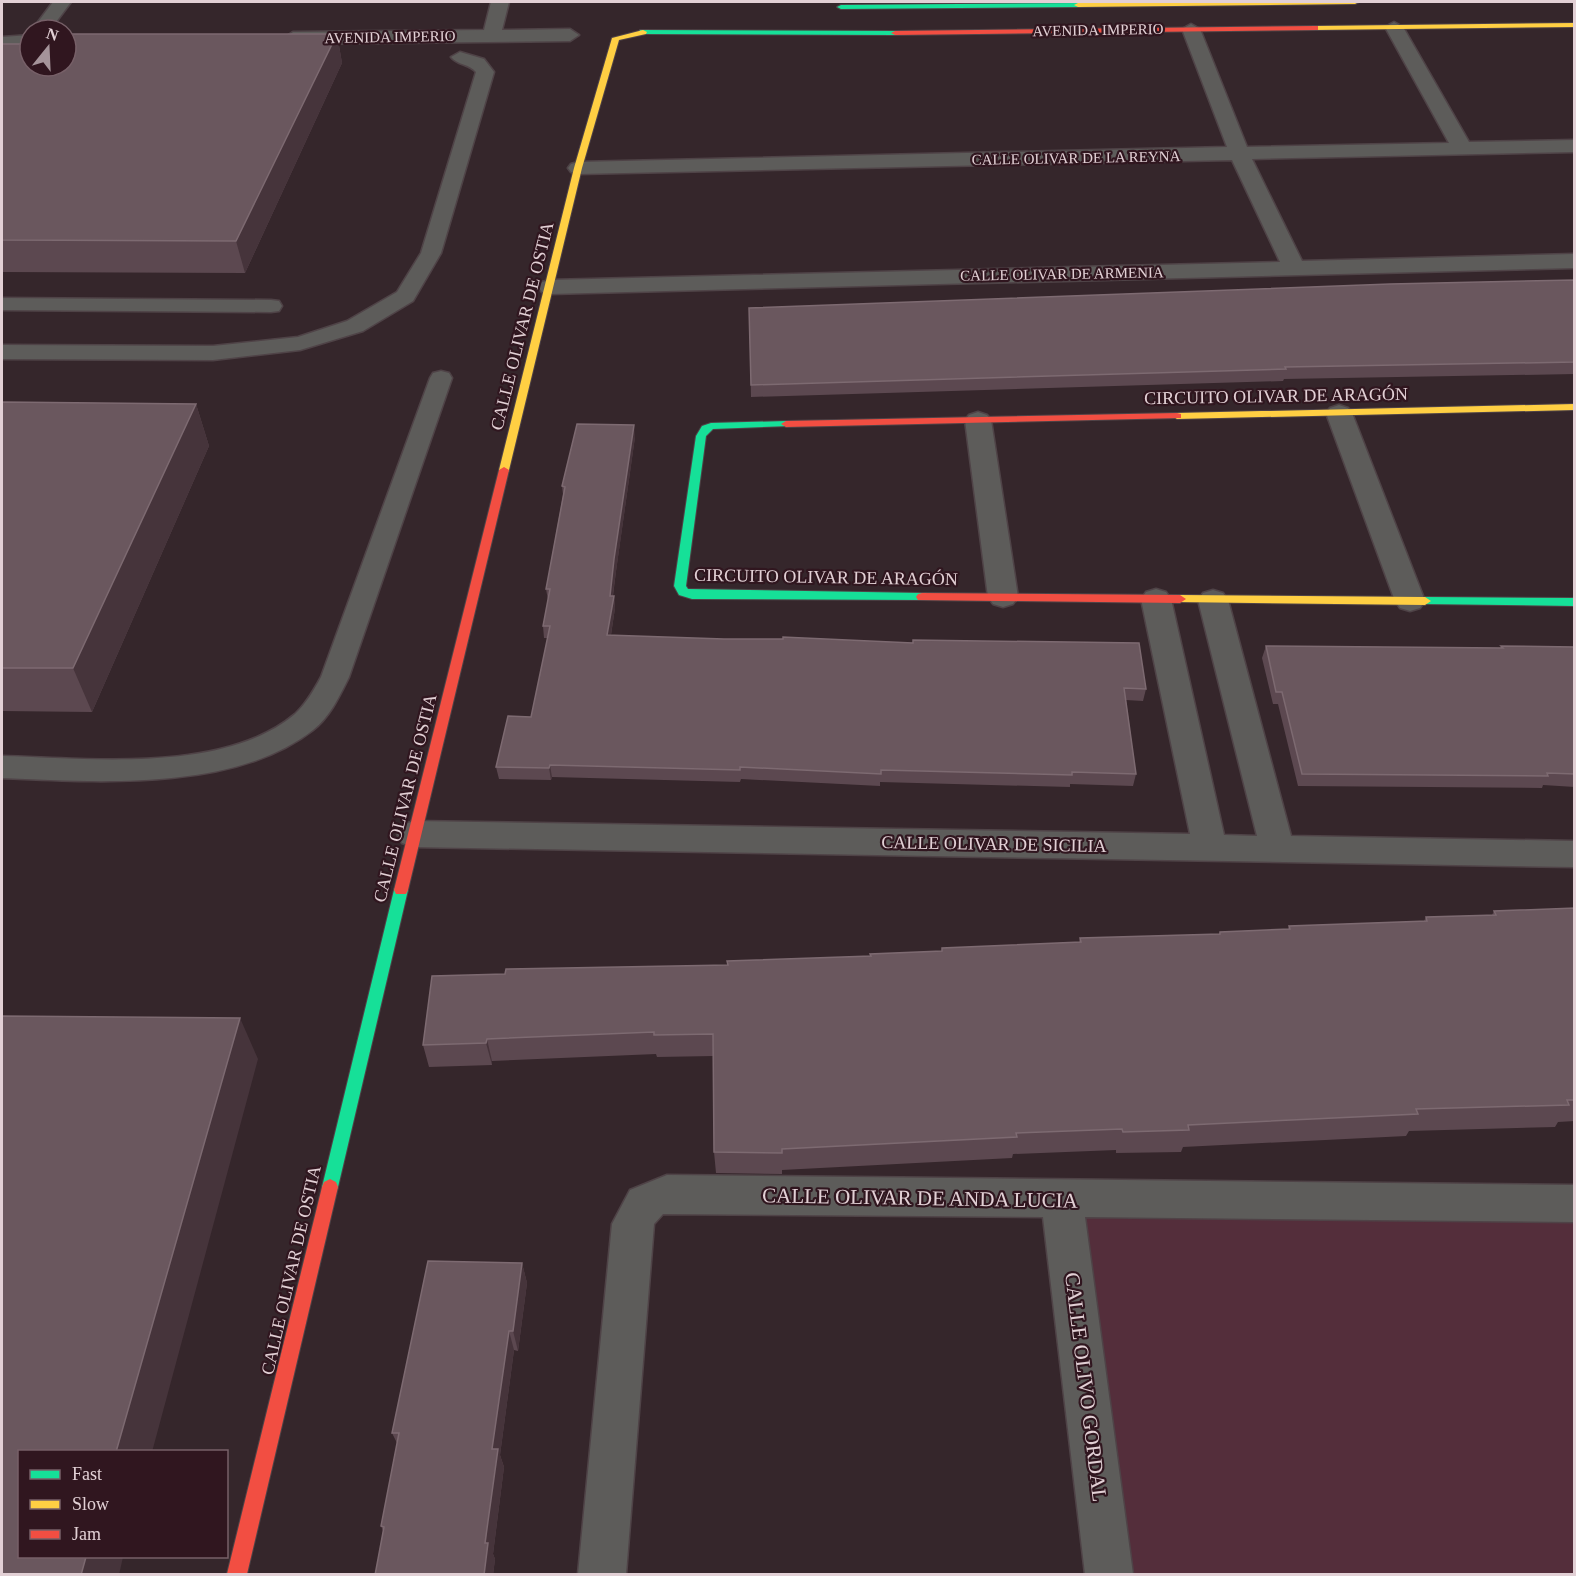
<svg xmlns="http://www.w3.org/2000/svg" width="1576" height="1576" font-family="'Times New Roman',serif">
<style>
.green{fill:#542e3b}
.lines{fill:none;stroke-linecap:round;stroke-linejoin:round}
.lane-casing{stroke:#4f4347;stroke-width:3}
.street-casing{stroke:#4f4347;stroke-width:3}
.fast-casing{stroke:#4f4347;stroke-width:2}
.slow-casing{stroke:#4f4347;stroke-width:2}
.jam-casing{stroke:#4f4347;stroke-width:2}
.lane{fill:#5d5c5a;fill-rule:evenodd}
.street{fill:#5d5c5a;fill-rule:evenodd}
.fast{fill:#16e098;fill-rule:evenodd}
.slow{fill:#ffcf43;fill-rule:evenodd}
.jam{fill:#f24e42;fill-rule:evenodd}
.wall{fill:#5c4850}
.shaded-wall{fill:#46343b}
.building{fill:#6a575e;stroke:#7d6a71;stroke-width:1.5}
.labels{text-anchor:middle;stroke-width:4.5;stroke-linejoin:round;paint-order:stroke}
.far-street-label{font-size:15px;fill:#e2d0d5;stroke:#30161f}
.street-label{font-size:18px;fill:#e2d0d5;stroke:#30161f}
.near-street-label{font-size:21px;fill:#e2d0d5;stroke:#30161f}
</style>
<rect width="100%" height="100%" fill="#35262b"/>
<path class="green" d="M1066,1202l508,5v367h-463z"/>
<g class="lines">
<g class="lane-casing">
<path id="lane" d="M460,52l24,7 10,13 -53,181 -28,48 -50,30 -63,19 -87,10 -211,-1v-14l211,1 85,-9 49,-16 50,-29 24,-39 55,-181c-6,-8 -19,-7 -25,-15z
M2,298l269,2 8,1 3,5 -3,5 -8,1 -269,-2z
M441,371l8,2 3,5 -103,299c-9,18 -19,40 -36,53 -79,62 -216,52 -311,48v-22c87,2 222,18 293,-42 11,-10 19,-24 26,-37l109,-299 3,-5z"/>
</g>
<g class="street-casing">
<path id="street" d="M53,2h18l-21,28h-12l-3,-4z
M491,2h18l-7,28 68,-1 9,6 -9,6 -277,3 -9,-6 9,-6 191,-2z
M1394,22l9,5 66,115 105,-2v12l-322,7 50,102 272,-7v14l-1024,26 -8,-2 -4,-5 4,-5 8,-2 730,-18 -48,-102 -654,14 -7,-2 -3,-4 3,-4 7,-2 649,-15 -45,-118 9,-5 9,5 47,118 202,-4 -64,-116z
M30,35v12h-28v-10z
M1339,405l9,3 4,5 73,188 -5,7 -10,3 -10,-3 -5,-7 -69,-188 4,-5z
M978,412l9,3 4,5 27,177 -5,7 -10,3 -10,-3 -5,-7 -23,-177 4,-5z
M1156,589l10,3 5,7 53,236 33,1 -59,-236 5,-7 10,-3 10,3 5,7 63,236 283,5v26l-1160,-20 -12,-4 -5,-9 5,-9 12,-4 776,13 -49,-235 5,-7z
M667,1175l907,10v37l-489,-5 48,357h-48l-42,-357 -380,-3 -9,10 -28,350h-48l34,-350 18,-34z"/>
</g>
<g class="fast-casing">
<path id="fast" d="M1078,3l4,2 -1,2 -240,2 -4,-2 4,-2z
M640,30l255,1 4,2 -4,2 -252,-1 -4,-2z
M786,421l4,1v4l-77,3 -7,7 -20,150 2,3 234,4 4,1 2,3 -2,3 -234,-1 -13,-4 -5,-9 22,-150 6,-10 9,-3z
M1425,597l149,1v8l-153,-2 -2,-3 2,-3z
M401,884l5,2 2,4 -70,297 -2,5 -6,3 -6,-3 -2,-5 72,-297 2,-4z"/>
</g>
<g class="slow-casing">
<path id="slow" d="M1199,2h160l-4,2 -277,3 -4,-2 4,-2z
M1574,23v4l-259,3 -4,-2 4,-2z
M643,30l4,2 -1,2 -27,6 -37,128 -73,302 -1,2h-8l-1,-2 75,-302 38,-130z
M1574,404v6l-397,9 -5,-3 5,-3z
M1180,595l245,2 6,4 -6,4 -249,-3 -2,-3z"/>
</g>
<g class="jam-casing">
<path id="jam" d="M1315,26h3v4l-423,5 -4,-2 4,-2z
M1177,413l4,1v4l-395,9 -5,-3 5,-3z
M504,467l5,3 -101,420 -2,4h-10l-2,-4 105,-420z
M922,593l258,2 6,4 -6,4 -262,-3 -2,-3 2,-3z
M330,1179l6,3 2,5 -91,387h-20l95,-387 2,-5z"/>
</g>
<use href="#lane" class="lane"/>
<use href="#street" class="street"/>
<use href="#fast" class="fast"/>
<use href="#slow" class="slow"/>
<use href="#jam" class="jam"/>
</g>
<path class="wall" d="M337,34l5,29 -97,210 -243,-1v-228l28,22z
M1575,280v94l-291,5 -1,2 -532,16 -2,-89z
M2,402l194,2 13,42 -117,266 -90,-1z
M635,437l-19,134 -3,25h1l1,12 -4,27 535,54 -3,12 -17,-1 10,74 -3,12 -63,-2v3l-190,-5v4l-139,-7 -1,3 -188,-5 -1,3 -52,-1 -3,-12 35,-50 17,-79h-4l-1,-12 5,-26 -2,-11 17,-94 -1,-9z
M1266,646l234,2 1,-2 74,1v140l-32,-2 -1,3 -244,-2 -20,-82h-5l-11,-46z
M1575,908v213l-17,1 -3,5 -146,4 -3,5 -223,11 -2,5 -65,1v-3l-103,4 -1,4 -230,12v4l-66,-1 -2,-21v-96l-57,1 -1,-3 -164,7v4l-63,2 -6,-22 305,-80 214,-14v-3l137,-6 1,-4 139,-4 1,-2 68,-3 1,-3 135,-5 2,-4 66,-2 2,-4z
M522,1263l5,20 -9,68 -4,-1 -14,105 4,12 -11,87 2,5 -2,16h-118l8,-44 -2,-5 16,-83 -5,-10z"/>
<path class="shaded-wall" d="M337,34l5,29 -97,210 -9,-32z
M196,404l13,42 -117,266 -19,-44z
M634,425l1,12 -24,170 -1,-11 4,-37z
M614,596l1,12 -6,39 -2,-12z
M550,765l2,12 -1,3 -2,-12z
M240,1018l18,41 -106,393h-36z
M487,1039l5,22v4l-6,-22z
M522,1263l5,20 -9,68 -5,-20z
M509,1331l5,19 -14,105 4,12 -11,87 2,5 -2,16h-9l8,-126z
M86,1557h37l-4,18h-38z"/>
<path class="building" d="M70,34h267l-101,207 -234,-1v-196h28v22h36v-27z
M1575,280v82l-290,5 1,2 -535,16 -2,-77 641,-24z
M2,402l194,2 -123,264h-71z
M577,424l57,1 -20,134 -4,37h4l-7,39 117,4h59v-2l130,6v-3l226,3 7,46 -22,-1 12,86 -64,-2v3l-191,-5v4l-141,-7v3l-190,-5 -1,3 -53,-1 12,-51 23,1 19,-91h-7l7,-37h-4l19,-102 -3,-1z
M1266,646l237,2 -2,-2 74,1v127l-28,-1 1,3 -246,-2 -20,-82h-6z
M1575,908v192h-8l2,5 -153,4 2,5 -230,11 1,5 -66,2 -1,-3 -106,4 1,4 -235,12v4l-68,-1 -1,-118 -59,1v-3l-167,7 -1,4 -63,2 9,-69 73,-2 1,-5 222,-4 -1,-4 144,-5 -1,-2 72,-3v-3l139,-6 -1,-4 140,-4v-2l70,-3 -1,-3 138,-5 -1,-4 70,-2 -2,-4z
M2,1016l238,2 -124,434h-96v105h66l-5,18h-79z
M428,1261l94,2 -9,68h-4l-17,118h6l-13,94h3l-4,32h-109l9,-48 -3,-1 18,-93h-7z"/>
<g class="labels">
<g class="far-street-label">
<text transform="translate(1098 30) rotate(-1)" y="5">AVENIDA IMPERIO</text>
<text transform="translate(390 37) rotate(-1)" y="5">AVENIDA IMPERIO</text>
<text transform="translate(1076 158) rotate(-1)" y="5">CALLE OLIVAR DE LA REYNA</text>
<text transform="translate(1062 274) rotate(-1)" y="5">CALLE OLIVAR DE ARMENIA</text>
</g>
<g class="street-label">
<text transform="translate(522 326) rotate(-76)" y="6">CALLE OLIVAR DE OSTIA</text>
<text transform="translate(1276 396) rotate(-1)" y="6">CIRCUITO OLIVAR DE ARAGÓN</text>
<text transform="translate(826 577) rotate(1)" y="6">CIRCUITO OLIVAR DE ARAGÓN</text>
<text transform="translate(405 798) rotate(-76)" y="6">CALLE OLIVAR DE OSTIA</text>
<text transform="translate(994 844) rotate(1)" y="6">CALLE OLIVAR DE SICILIA</text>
<text transform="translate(291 1270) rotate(-77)" y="6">CALLE OLIVAR DE OSTIA</text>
</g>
<g class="near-street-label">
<text transform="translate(920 1198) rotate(1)" y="7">CALLE OLIVAR DE ANDA LUCIA</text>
<text transform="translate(1086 1387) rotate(83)" y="7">CALLE OLIVO GORDAL</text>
</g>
</g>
<rect width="1576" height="1576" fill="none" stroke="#e2d0d5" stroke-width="6"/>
<rect x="18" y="1450" width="210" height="108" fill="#30161f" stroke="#776068" stroke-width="1.5"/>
<rect x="30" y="1470" width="30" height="9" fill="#16e098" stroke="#776068" stroke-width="1.5"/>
<text x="72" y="1480" font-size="18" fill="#e2d0d5">Fast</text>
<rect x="30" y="1500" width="30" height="9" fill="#ffcf43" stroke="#776068" stroke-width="1.5"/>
<text x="72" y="1510" font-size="18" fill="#e2d0d5">Slow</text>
<rect x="30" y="1530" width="30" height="9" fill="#f24e42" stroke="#776068" stroke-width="1.5"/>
<text x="72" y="1540" font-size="18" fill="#e2d0d5">Jam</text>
<g transform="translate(48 48) rotate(18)"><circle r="28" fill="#30161f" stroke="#776068" stroke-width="1.5"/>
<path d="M0-4.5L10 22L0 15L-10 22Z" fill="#a5949a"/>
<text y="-9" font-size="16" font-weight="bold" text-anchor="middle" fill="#e2d0d5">N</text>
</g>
</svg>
